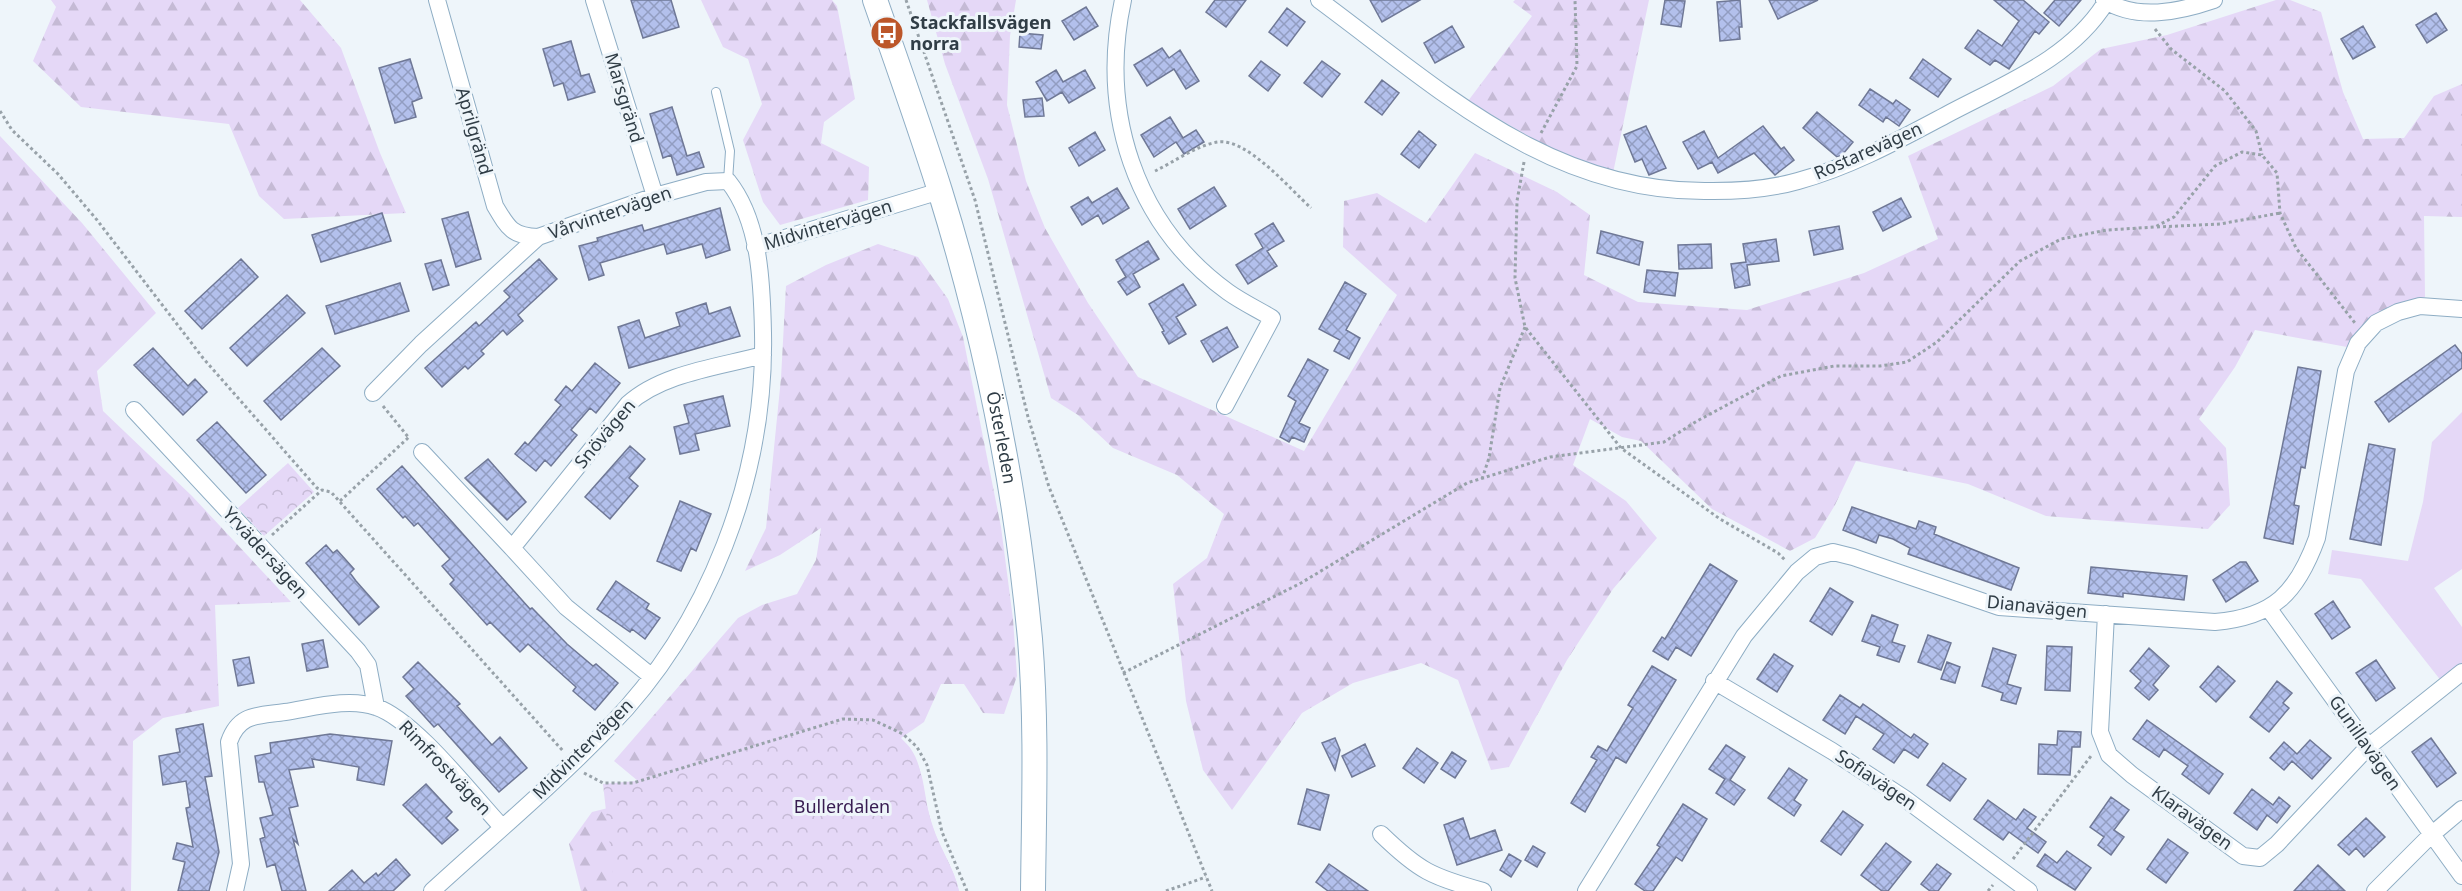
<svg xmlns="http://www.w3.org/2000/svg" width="2462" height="891" font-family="'Noto Sans',sans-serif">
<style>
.grass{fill:#e5d8f7}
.forest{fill:url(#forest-firs)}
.park{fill:url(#park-crowns)}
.building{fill:url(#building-cross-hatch);stroke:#6f7896;stroke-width:1.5}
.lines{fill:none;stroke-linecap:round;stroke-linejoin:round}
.service-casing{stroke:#8eadc4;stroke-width:10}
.minor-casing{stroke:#8eadc4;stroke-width:18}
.secondary-casing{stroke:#8eadc4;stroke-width:26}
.path{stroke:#98a2a9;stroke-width:3;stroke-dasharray:3 3;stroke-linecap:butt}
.service{stroke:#fff;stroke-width:8}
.minor{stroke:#fff;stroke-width:16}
.secondary{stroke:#fff;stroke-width:24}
.labels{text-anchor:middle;stroke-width:6;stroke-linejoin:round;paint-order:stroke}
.poi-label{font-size:18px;font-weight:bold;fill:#303d46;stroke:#eef5fa;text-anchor:start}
.street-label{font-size:18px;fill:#303d46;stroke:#eef5fa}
.park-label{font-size:18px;fill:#371c51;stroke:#eef5fa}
</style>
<defs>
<pattern id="forest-firs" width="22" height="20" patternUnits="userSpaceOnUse" patternTransform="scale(1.5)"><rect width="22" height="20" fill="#e5d8f7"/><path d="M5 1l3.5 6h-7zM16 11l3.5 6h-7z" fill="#c5bad5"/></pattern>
<pattern id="park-crowns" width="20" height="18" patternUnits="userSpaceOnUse" patternTransform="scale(1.5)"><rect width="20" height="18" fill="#e5d8f7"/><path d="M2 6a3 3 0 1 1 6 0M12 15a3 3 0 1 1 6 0" fill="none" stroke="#c5bad5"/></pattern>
<pattern id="building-cross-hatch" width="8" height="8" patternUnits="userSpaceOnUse" patternTransform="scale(1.5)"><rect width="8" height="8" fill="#b3c0ec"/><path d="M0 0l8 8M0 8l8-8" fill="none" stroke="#929dc1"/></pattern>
</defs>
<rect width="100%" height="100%" fill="#eef5fa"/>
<path class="grass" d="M2462,412v157l-28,19 28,39v42l-20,13 -81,-103 -33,-5 4,-24 76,11 15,-59 9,-60z"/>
<path class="forest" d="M51,0h249l41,48 39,105 26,60 -122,6 -25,-23 -30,-72 -148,-17 -48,-46 23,-54z
M701,0h131l5,6 18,93 -31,23 -3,21 48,24 -1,33 -88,25 -17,-23 -20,-62 19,-36 -14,-45 -25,-12z
M927,0h89l-6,36 -3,69 19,76 19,47 43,75 50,74 166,74 93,-156 -54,-48 1,-46 33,-8 49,30 49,-70 82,39 33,23 -6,60 54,27 109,8 117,-37 74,-34 -30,-83 145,-70 48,-37 66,-14 109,-35h14l31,12 22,80 20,47 41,-1 30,-42 28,-12v133l-38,-1 1,81 -36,10 -27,22 -15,18 -92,-17 -20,37 -36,52 27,29 4,57 -22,24 -162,-13 -78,-32 -112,-23 -21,44 -20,33 -25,13 -78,-42 -71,-68 -19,-4 -32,-18 -17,46 53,36 31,37 -44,51 -46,71 -58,107 -18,3 -33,-90 -37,-17 -68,20 -51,30 -70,97 -29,-40 -17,-69 -13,-117 34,-26 17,-44 -47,-39 -64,-27 -35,-33 -27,-17 -63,-219 -43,-115z
M1515,0h134l-36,173 -61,-23 -84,-49 64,-85 -19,-14z
M0,136l82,87 74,90 -59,58 6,40 89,85 99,106 -76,3 4,101 -56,12 -30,23 -2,150h-131z
M878,244l40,13 30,42 15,38 38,190 12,92 4,57 -13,38 -21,-1 -19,-29h-23l-17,38 -23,16c27,32 20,50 31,87 7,23 22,42 27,66h-378l-12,-47 23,-32 64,-16 -42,-35 124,-143 24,-13 35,-11 19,-34 5,-32 -41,27 -35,16 21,-43 15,-150 5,-92 40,-21z"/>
<path class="park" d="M288,463l26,29 -50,44 -26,-28z
M858,721c75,17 56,50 75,106 7,22 21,41 26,64h-344l-12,-107 45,-4 172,-55z"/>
<path class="building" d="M631,0h40l8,27 -36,11z
M1215,0h31l-20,27 -20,-15z
M1370,0h50l-38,22z
M1665,0l20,1 -4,26 -20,-3z
M1740,0l2,27h-3l1,12 -20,2 -3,-39z
M1769,0h49l-40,19z
M1994,0h29l26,22 -10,12 -4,-3 -26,38 -14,-9 -5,5 -25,-17 13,-18 24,16 17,-25z
M2055,0h26l-22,26 -15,-13z
M1086,7l12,19 -24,14 -12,-19z
M1287,8l18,14 -18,24 -18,-14z
M2436,13l11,17 -20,13 -11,-18z
M1452,26l12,21 -29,16 -11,-20z
M2363,26l12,21 -22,12 -12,-20z
M1020,33l23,2 -2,14 -22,-2z
M571,41l10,35 8,-2 6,18 -27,8 -5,-17 -9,3 -11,-37z
M1162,48l7,10 11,-8 19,31 -13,8 -12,-20 -27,17 -13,-21z
M410,59l12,39 -10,4 4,15 -21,6 -16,-55z
M1923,59l28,20 -13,18 -28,-19z
M1261,61l19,14 -12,16 -19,-15z
M1322,61l18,13 -18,23 -18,-14z
M1056,70l7,12 22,-12 10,18 -26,15 -7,-11 -15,9 -11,-19z
M1382,80l17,13 -17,22 -17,-13z
M1870,89l23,15 3,-4 14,10 -11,16 -13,-9 -3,5 -24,-17z
M1042,98l2,18 -19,1 -2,-17z
M672,107l15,49 12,-4 5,15 -27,8 -6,-20 -8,3 -13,-44z
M1817,112l36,30 -11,13 -5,2 -34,-29z
M1170,117l13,21 13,-8 8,12 -20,12 -8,-12 -22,15 -13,-22z
M1646,126l20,42 -17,7 -7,-16 -7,3 -11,-27z
M1763,126l18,23 3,-2 10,13 -19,15 -21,-22 -36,20 -6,-11 -14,7 -15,-27 21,-11 14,27z
M1419,131l17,14 -17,23 -18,-14z
M1095,132l10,18 -26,16 -10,-18z
M1214,187l12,19 -36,23 -12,-20z
M1117,188l12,20 -26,16 -5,-9 -16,10 -11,-18 17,-10 4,6z
M1901,198l10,19 -28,14 -10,-19z
M720,208l10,42 -24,8 -4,-14 -35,10 -3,-10 -64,19 4,12 -15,5 -10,-34 19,-5 -1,-3 45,-13 2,6z
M468,212l13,47 -25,8 -14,-48z
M382,213l9,28 -70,21 -9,-27z
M1273,223l11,18 -17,10 10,15 -29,18 -12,-19 27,-17 -8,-14z
M1839,226l4,23 -29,6 -5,-24z
M1601,231l42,11 -4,23 -42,-12z
M1776,239l3,22 -32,4 3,20 -15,3 -4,-24 15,-2 -3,-18z
M1148,241l11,18 -26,15 7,13 -13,8 -9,-13 8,-5 -10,-17z
M1711,244l1,24 -33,1 -1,-24z
M241,259l17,18 -56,52 -17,-18z
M539,259l18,20 -39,36 5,6 -16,14 -4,-5 -22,21 3,3 -16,15 -3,-3 -23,21 -17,-19 51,-46 3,4 31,-29 -6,-6z
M441,260l8,25 -16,5 -8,-26z
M1647,270l31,3 -3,23 -31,-4z
M1345,282l21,12 -20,36 14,8 -11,21 -15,-8 6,-11 -21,-11z
M400,283l9,28 -74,23 -9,-28z
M1183,284l13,21 -20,12 10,17 -17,10 -7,-12 2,-1 -15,-27z
M287,295l18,18 -58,53 -17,-18z
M706,303l3,11 21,-7 10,29 -111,32 -11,-41 21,-7 6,18 35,-12 -4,-13z
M1227,327l11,20 -25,15 -12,-21z
M2455,345l7,9v14l-73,54 -14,-20z
M153,348l35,38 7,-7 12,13 -24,23 -49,-50z
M322,348l18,18 -59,54 -17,-19z
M1308,359l20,11 -29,53 11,5 -6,14 -12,-5 -3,5 -9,-5 16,-36 -8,-5z
M595,363l25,20 -24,30 -6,-5 -19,22 6,5 -26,31 -6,-6 -9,11 -21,-17 10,-12 3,3 33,-40 -6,-5 11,-14 6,5z
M2298,367l23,4 -16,97 -4,-1 -7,38 5,1 -6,38 -29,-6z
M723,396l7,30 -35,8 4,16 -19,4 -6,-27 15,-4 -5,-18z
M217,422l49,53 -20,18 -49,-53z
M2369,444l26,5 -14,96 -31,-6z
M630,446l15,13 -16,19 9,8 -28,33 -25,-22z
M488,459l38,43 -19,18 -42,-42z
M402,466l128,143 2,-1 35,36 26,22 3,-2 22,19 -23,27 -22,-19 3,-4 -48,-43 -8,8 -30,-30 -3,3 -37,-41 4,-4 -12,-14 8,-7 -32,-36 -4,3 -9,-10 -2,2 -26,-29z
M680,501l31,13 -15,37 -5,-3 -10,23 -24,-10z
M1852,507l64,22 3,-8 17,6 -2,7 85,34 -8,22 -103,-36 2,-6 -17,-9 -14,-4 -3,8 -33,-13z
M326,545l7,8 4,-3 17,19 -4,4 6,8 23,26 -20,18 -53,-62z
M2240,562h6l12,19 -32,21 -13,-22z
M1710,564l27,17 -46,75 -15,-9 -8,13 -15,-9 9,-14 3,2z
M2091,567l96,9 -3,24 -61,-7v4l-35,-4z
M616,581l33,23 -3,5 14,9 -15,21 -13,-10 -2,3 -33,-23z
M1830,588l23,14 -21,33 -22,-14z
M2333,601l17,26 -18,12 -17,-25z
M1872,615l26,10 -6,17 13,4 -6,16 -22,-7 3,-8 -18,-6z
M1928,635l23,8 -10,27 -23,-8z
M323,640l5,27 -21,4 -5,-27z
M2047,646l25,1 -2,44 -25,-1z
M1993,648l23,7 -9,29 14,4 -5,16 -15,-4 2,-7 -21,-7z
M2149,648l20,18 -16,19 5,5 -9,10 -14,-12 6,-7 -11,-10z
M1774,654l19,12 -16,26 -20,-13z
M249,657l5,26 -16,3 -5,-26z
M2376,660l19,28 -19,13 -20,-28z
M418,662l42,42 -3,2 35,39 8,-8 27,31 -28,24 -61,-68 -4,3 -28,-31 8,-7 -11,-12z
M1947,662l13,5 -5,16 -14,-4z
M1652,666l24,14 -50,83 -10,-6 -31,55 -14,-9 26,-43 -6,-3 7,-11 9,5 26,-43 -5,-3z
M2218,666l17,15 -19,21 -16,-15z
M2277,681l15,12 -9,10 6,5 -20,24 -19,-15z
M1840,695l20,13 3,-4 48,34 3,-4 14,10 -10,14 -14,-9 -10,14 -21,-14 11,-15 -28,-18 -11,18 -22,-14z
M2147,720l76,54 -14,20 -27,-20 6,-8 -24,-17 -5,8 -26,-18z
M203,724l9,52 -7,1 14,75 -10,39h-31l7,-29 -12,-3 4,-16 16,4 -7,-39 4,-1 -4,-26 -23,4 -4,-29 21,-4 -4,-23z
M2058,731l23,1 -1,15h-8l-2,28 -32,-1 1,-30 18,1z
M330,734l62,7 -8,44 -27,-5 2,-13 -47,-8 2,8 -25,3 9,36 -9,2 9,36 -5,-5 13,52h-24l-7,-27 -8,3 -7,-28 5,-2 -5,-19 13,-3 -9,-33h-5l-4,-26 16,-3 -1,-10z
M1335,738l5,12 -5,20 -13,-27z
M2431,738l25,35 -19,14 -25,-35z
M2310,740l21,18 -19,21 -20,-18 -8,9 -14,-12 14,-16 13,12z
M1365,744l10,22 -23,11 -10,-21z
M1726,745l19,12 -15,23 15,10 -11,15 -18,-12 9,-14 -16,-10z
M1417,748l21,15 -14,20 -21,-15z
M1452,752l14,9 -11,17 -14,-9z
M1943,763l23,16 -16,22 -23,-16z
M1789,768l18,12 -13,20 7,5 -7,11 -26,-18z
M426,784l26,28 -6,6 12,12 -16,14 -39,-39z
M1307,789l22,6 -9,35 -22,-6z
M2252,789l21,16 6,-8 11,9 -13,17 -10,-8 -10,15 -23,-17z
M2111,797l18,13 -15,20 10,7 -13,18 -13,-10 6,-8 -14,-10z
M1988,800l28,20 8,-11 12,8 -9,11 19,14 -8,11 -29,-21 -6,8 -29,-21z
M1683,804l24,15 -25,42 -6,-4 -23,34h-8l-10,-7 25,-37 -3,-2z
M1843,811l20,14 -22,30 -20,-14z
M1463,818l7,21 25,-9 7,20 -45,15 -13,-40z
M2366,818l19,19 -21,20 -8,-9 -7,7 -11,-10z
M2168,839l20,14 -22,30 -19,-14z
M1886,843l25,19 -23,29h-6l-21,-16z
M1533,846l12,7 -8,14 -12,-7z
M2067,851l24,17 -16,22 -38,-24 8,-12 12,9z
M1509,854l12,7 -10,16 -11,-7z
M396,859l14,16 -17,16h-64l23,-21 12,13 12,-10 2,3z
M1329,864l39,27h-40l-12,-9z
M1937,864l14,10 -13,17h-8l-9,-7z
M2318,865l27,26h-51z"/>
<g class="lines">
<g class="service-casing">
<path id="service" d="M716,92l14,59 -2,30"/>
</g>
<g class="minor-casing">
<path id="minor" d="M437,0l58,206c13,22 17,30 43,31
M594,0l61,196
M1123,0c-24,111 11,224 105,292 14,10 29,17 44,26l-47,88
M1319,0c122,90 232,195 394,191 28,0 57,-2 85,-10 52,-14 101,-41 148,-66 58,-31 125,-56 160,-113
M2104,0c33,21 75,12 110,0
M755,247l185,-56
M373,393l48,-49 117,-107 117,-41 51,-14 22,-1c32,40 34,102 35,152 3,143 -54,292 -155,395 -55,57 -117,109 -176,163
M134,410l224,241 10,14 8,42
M422,452l90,96
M2269,609l193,267
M2106,614l-6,118 9,23 23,20 111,81 17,2 17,-14 91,-97 94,-75
M651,676l-85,-69 -54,-59 116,-144c34,-31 91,-37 135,-49
M1714,681l118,70 72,47 125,93
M1381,834c38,37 51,43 102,57
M235,891l6,-27 -12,-122c10,-29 29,-26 56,-30 27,-4 64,-15 91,-5 39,13 96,88 126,120
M1586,891l158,-255 53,-64 18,-15 18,-5 20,5 146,50 216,15c59,-5 82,-29 102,-84l29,-167 12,-28 18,-20 22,-11 22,-6 42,3
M2375,891l55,-55 32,-27"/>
</g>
<g class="secondary-casing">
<g id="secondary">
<path id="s1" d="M875,0c22,63 45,127 65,191 45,145 76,297 90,448 7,84 4,168 3,252"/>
</g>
</g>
<path class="path" d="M906,0l69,200 53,217 21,70 163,404
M2155,29l16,20 54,42 31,40 6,24
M0,111l12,19 46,44 39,46 106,138 114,130 5,2
M1541,133l36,-67 -2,-66
M1524,162l-7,39 -2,77 10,49 96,121 99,71 58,34 8,8
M1155,171c19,-9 42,-26 63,-29 29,-4 72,47 93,66
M2157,227l63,-3 60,-11
M383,406l26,32
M1482,479l7,-21 11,-70 25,-61
M340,501l69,-64
M272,535l50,-45 9,2 232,259
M1123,673l178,-90 166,-100 83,-26 114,-15 33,-21 84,-45 53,-10h46l27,-4 30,-20 83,-81 41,-22 46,-9 48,-3 19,-10 41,-51 27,-14 20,3 15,18 3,40 16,35 59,75
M584,773l19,10h30l210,-64 30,1 30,14 14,13 10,18 15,67 25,59
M2013,859l78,-103
M1166,891l40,-14
M1988,891l5,-6"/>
<use href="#service" class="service"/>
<use href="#minor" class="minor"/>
<use href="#secondary" class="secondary"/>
</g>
<defs>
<g id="bus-disc" transform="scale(1.725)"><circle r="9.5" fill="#bc5629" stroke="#eef5fa"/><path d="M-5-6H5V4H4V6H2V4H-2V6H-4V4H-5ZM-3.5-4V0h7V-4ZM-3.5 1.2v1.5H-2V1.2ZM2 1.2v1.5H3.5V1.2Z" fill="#fff"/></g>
</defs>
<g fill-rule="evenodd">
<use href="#bus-disc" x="887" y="33"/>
</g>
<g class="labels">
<g class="poi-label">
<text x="910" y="29">Stackfallsvägen<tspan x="910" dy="21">norra</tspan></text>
</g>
<g class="street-label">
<text transform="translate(624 98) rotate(73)" y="6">Marsgränd</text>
<text transform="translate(474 131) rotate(74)" y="6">Aprilgränd</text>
<text transform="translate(1868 151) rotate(-24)" y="6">Rostarevägen</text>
<text transform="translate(610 213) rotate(-19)" y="6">Vårvintervägen</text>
<text transform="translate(828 225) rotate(-17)" y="6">Midvintervägen</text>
<text transform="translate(605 434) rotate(-50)" y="6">Snövägen</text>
<text dy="6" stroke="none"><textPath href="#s1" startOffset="456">Österleden</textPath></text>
<text transform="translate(265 553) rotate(48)" y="6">Yrvädersägen</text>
<text transform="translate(2037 607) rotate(6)" y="6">Dianavägen</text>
<text transform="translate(2365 743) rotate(55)" y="6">Gunillavägen</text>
<text transform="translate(583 749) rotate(-45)" y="6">Midvintervägen</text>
<text transform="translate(445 768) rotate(46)" y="6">Rimfrostvägen</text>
<text transform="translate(1876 780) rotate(34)" y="6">Sofiavägen</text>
<text transform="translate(2192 818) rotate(36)" y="6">Klaravägen</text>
</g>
<g class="park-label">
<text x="842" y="813">Bullerdalen</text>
</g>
</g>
</svg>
